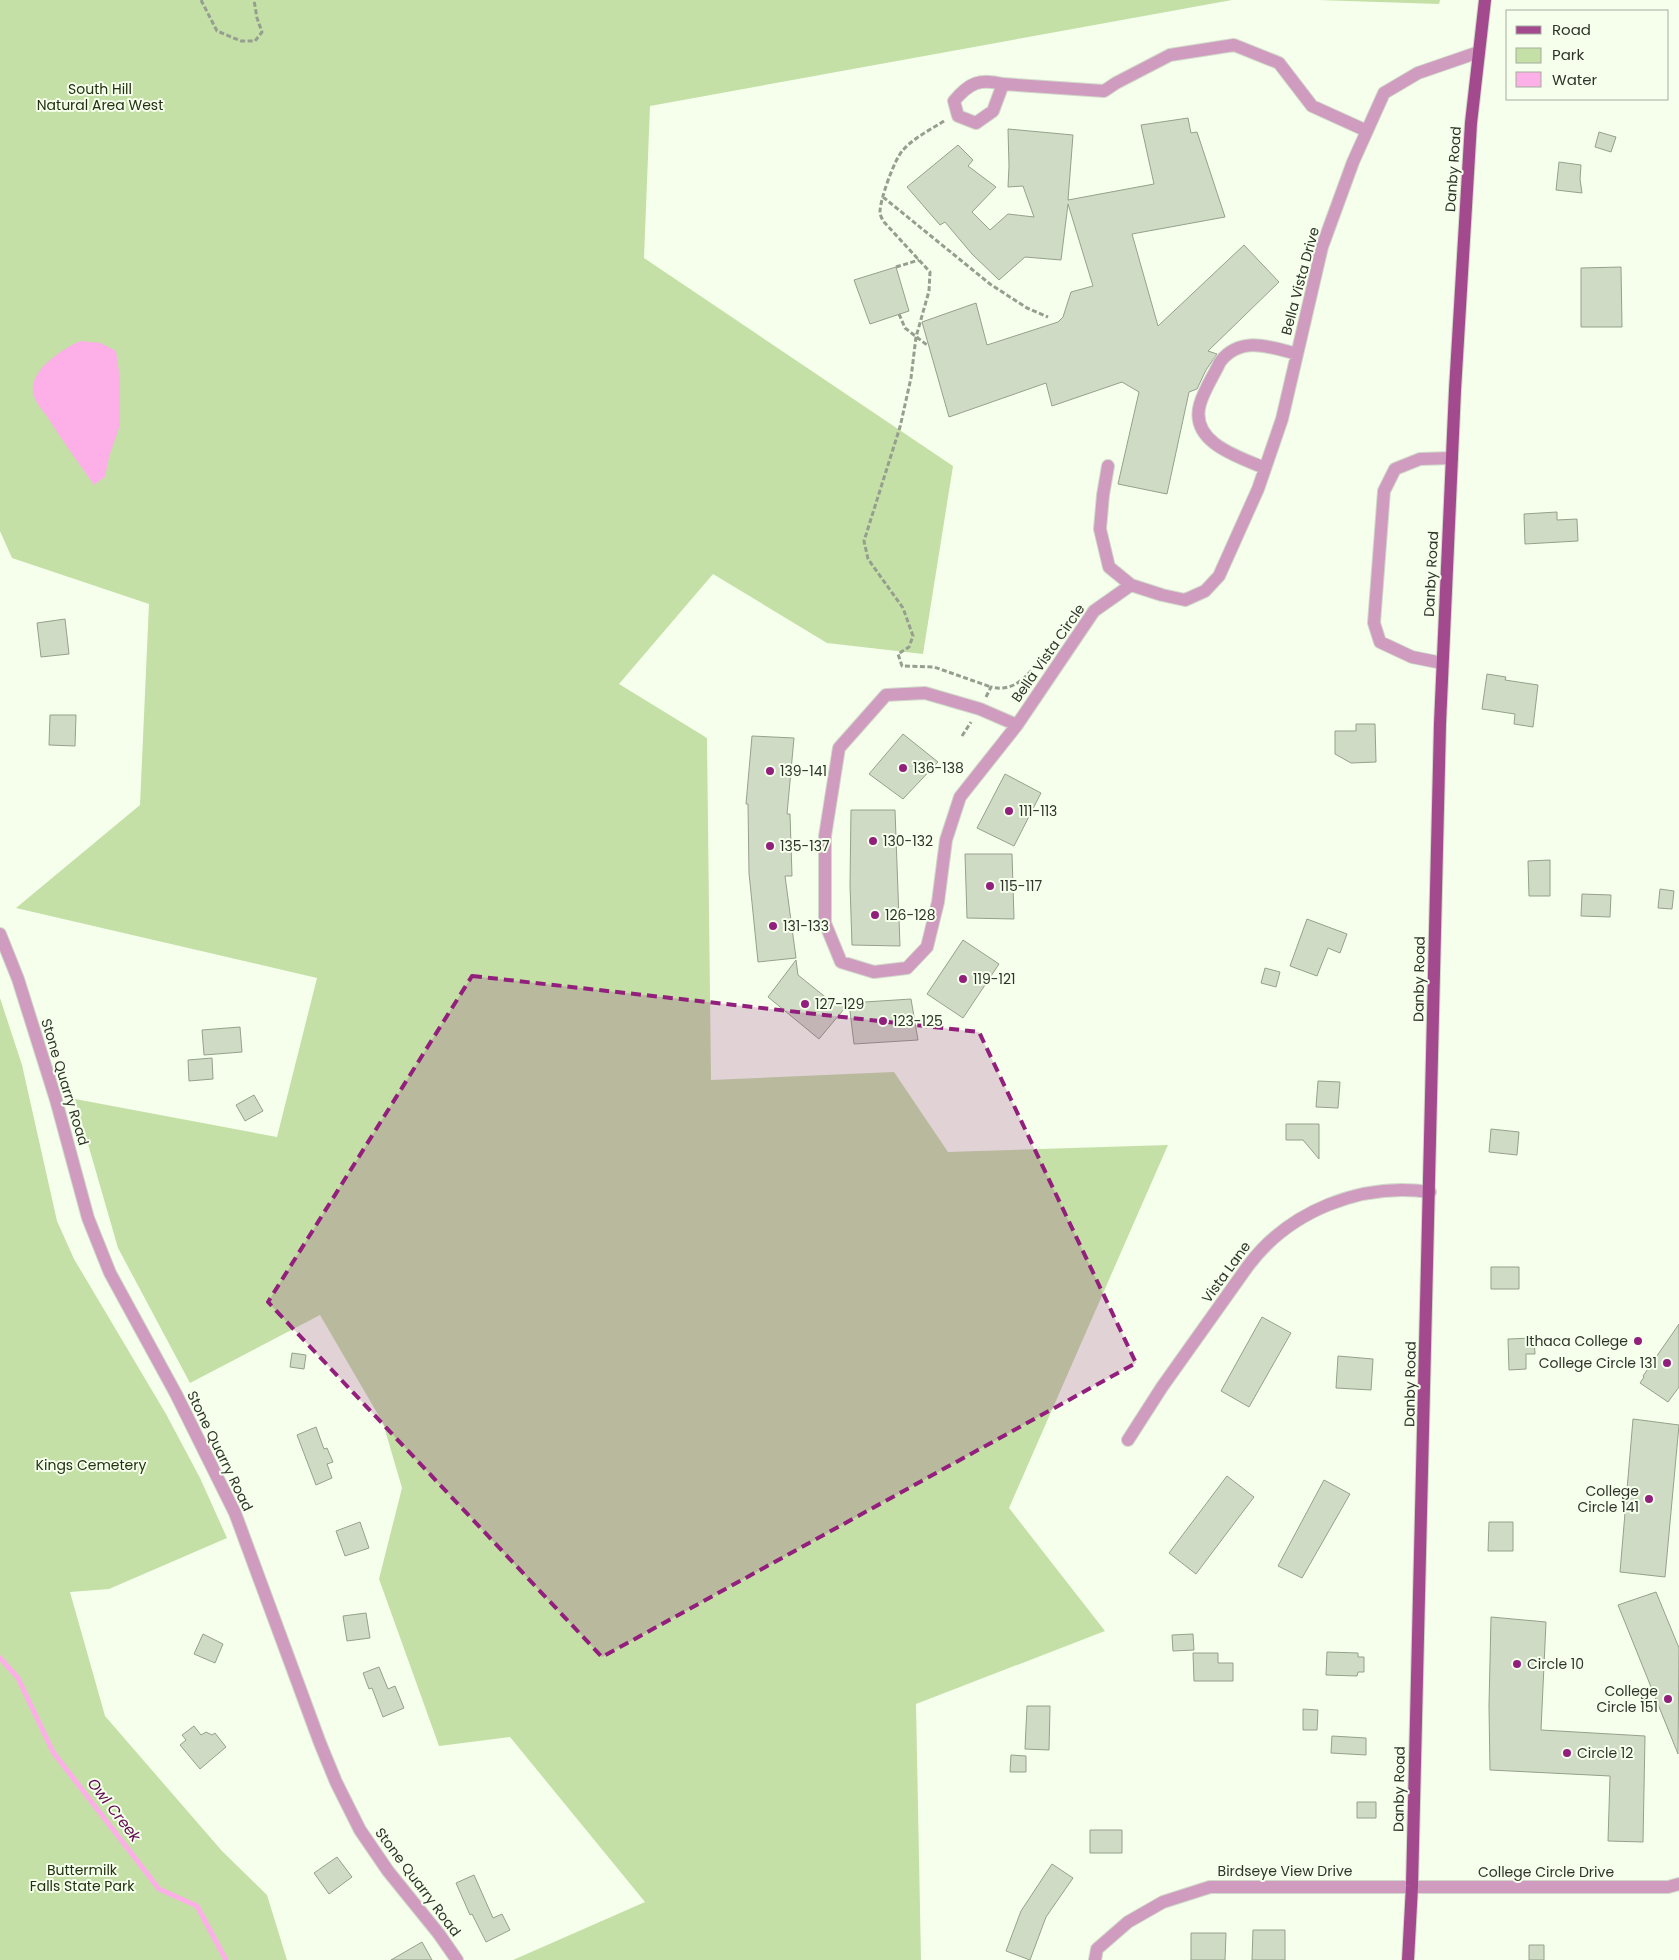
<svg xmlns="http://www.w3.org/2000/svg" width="1679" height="1960" font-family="Poppins,sans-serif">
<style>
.green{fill:#c4e0a6}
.water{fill:#fcb0e7}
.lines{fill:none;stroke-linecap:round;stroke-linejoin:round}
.stream{stroke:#fcb0e7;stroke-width:5}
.building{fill:#d0dbc5;stroke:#96a18c}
.minor-casing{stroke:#d1dac9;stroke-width:14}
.major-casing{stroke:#d1dac9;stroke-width:14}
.path{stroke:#969e8f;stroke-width:3;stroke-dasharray:5 2.5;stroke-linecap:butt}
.minor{stroke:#cf9cc0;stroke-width:12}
.major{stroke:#a3498e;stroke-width:12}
.marked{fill:#931f7d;fill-opacity:0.2;stroke:#931f7d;stroke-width:4;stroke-dasharray:10 6;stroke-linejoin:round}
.poi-dot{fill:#931f7d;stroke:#f5ffec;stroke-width:2}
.labels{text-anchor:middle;stroke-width:4;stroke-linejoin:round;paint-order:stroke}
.park-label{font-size:14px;fill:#223110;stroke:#f5ffec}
.street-label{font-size:14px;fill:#2f342b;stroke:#f5ffec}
.poi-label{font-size:14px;fill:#2f342b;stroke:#f5ffec;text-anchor:start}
.water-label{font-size:15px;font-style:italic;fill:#610751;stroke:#f5ffec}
</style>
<rect width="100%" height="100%" fill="#f5ffec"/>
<path class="green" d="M0,0h1232l-582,106 -6,152 309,208 -30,188 -96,-11 -114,-69 -94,110 88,54 4,342 183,-8 54,80 220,-7 -159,363 96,123 -189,73 5,256h-408l132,-58 -135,-165 -71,9 -60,-167 23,-91 -19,-65 -63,-108 -130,68 -72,-135 -43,-149 202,38 40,-159 -301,-70 124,-103 9,-201 -137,-46 -12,-27z
M1318,0h122l-1,4z
M0,998l22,67 35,156 17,38 92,155 34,64 27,60 -118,51 -39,3 35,124 117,135 45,44 20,65h-287z"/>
<path class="water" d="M80,341l21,2 15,8 4,27v47l-11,32 -4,20 -11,8c-16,-23 -33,-46 -48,-70 -5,-6 -12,-15 -13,-23 -3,-23 30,-43 47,-51z"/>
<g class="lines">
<path class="stream" d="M0,1658l18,20 35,74 106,137 38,17 29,54"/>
</g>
<path class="building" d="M1188,118l3,15 6,-1 28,85 -93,17 26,92 86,-81 35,37 -71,69 9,3 -11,16 -9,19 -8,3 -22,102 -49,-10 21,-92 -17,-10 -70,24 -6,-23 -97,34 -27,-95 54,-19 11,42 71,-23 5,-5 8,-25 22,-6 -25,-82 -7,56 -36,-3 -26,23 -27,-26 -27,-32 -5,3 -33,-38 51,-42 15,15 -5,6 28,21 -24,25 18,18 18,-16 26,3 -11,-31 -15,1 1,-21 -1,-37 65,6 -5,65 86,-16 -13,-59z
M1599,132l17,5 -5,15 -16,-5z
M1559,162l22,3 -1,14 2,14 -26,-3z
M896,267l13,44 -39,13 -16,-44z
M1621,267l1,60h-41v-59z
M1557,512v8l20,-1 1,22 -53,3 -1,-30z
M65,619l4,35 -28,3 -4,-34z
M1487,674l19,3 -1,3 33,5 -5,42 -19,-3 1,-10 -33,-5z
M50,715h26l-1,31 -26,-1z
M1356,724h19l1,38 -25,1 -16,-9v-23h21z
M903,734l35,28 -35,37 -34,-25z
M752,736l42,2 -7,76h3l2,62h-7l11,82 -38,4 -9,-89 -1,-69h-2z
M1005,774l36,19 -27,53 -37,-18z
M851,810h44l5,136 -48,-1 -2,-60z
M965,854h47l2,65 -47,-1z
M1550,860v36h-21l-1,-35z
M1660,889l14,2 -2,18 -14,-1z
M1582,894l29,1 -1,22 -29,-1z
M1307,919l40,15 -7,19 -12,-5 -11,28 -27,-10z
M963,940l36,24 -36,54 -36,-24z
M796,960l2,15 36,29 77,-5 7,41 -64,4 -5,-41 -30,36 -51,-42z
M1265,968l15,4 -4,15 -15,-4z
M240,1027l2,25 -38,3 -2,-25z
M212,1058l1,21 -24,2 -1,-21z
M1318,1081l22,1 -2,26 -22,-1z
M254,1095l9,16 -18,10 -9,-16z
M1286,1124h33v35l-16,-19h-17z
M1491,1129l28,3 -2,23 -28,-3z
M1491,1267h28v22h-28z
M1262,1317l29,16 -42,74 -28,-16z
M1679,1324v63l-11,15 -28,-19 4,-6 -1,-1z
M1534,1338l1,16h-9v15l-17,1 -1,-31z
M292,1353l14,2 -2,14 -14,-2z
M1338,1356l35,3 -2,31 -35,-2z
M1633,1419l46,6 -14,152 -45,-5z
M316,1427l8,22 3,-1 6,14 -6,2 5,14 -16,7 -19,-50z
M1227,1476l27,21 -58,77 -27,-21z
M1324,1480l26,14 -48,84 -24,-12z
M360,1522l9,26 -24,8 -9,-25z
M1489,1522h24v29h-25z
M1656,1592l23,56 -1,106 -60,-149z
M366,1613l4,25 -23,3 -4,-25z
M1491,1617l55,5 -5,108 104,6 -2,106 -35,-1 2,-65 -120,-6 -1,-64z
M203,1634l20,10 -8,19 -21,-9z
M1193,1634l1,16 -21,1 -1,-16z
M1327,1652l31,1v4h6v15h-6l-1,4 -31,-1z
M1193,1653h25v10h15v18h-39z
M379,1667l9,22 7,-3 9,22 -21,9 -11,-29 -3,1 -6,-16z
M1027,1706h23l-1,44 -24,-1z
M1303,1709l15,1 -1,20h-14z
M194,1726l7,9 5,-3 6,3 3,-2 11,14 -26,22 -20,-24 6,-5 -4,-5z
M1332,1736l34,2v17l-35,-2z
M1011,1755l15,1v16h-16z
M1357,1802h19v16h-19z
M1090,1830h32v23h-32z
M337,1857l15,20 -23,17 -15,-21z
M1052,1864l21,14 -27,39 -16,43 -24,-9 15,-40z
M474,1875l19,43 9,-4 8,16 -24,12 -14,-28 -2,1 -14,-32z
M1253,1930h32v30h-33z
M1191,1933h35l-1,27h-34z
M422,1942l10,18h-41z
M1529,1945h15v15h-15z"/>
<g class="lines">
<g class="minor-casing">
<path id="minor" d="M1003,84l-10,27 -17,12 -18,-7 -4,-15c15,-18 26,-23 49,-17l101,7 12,-8 54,-28 64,-10 45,18 33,43 55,25
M1108,466l-5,29 -3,34 9,38 22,18 31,10 23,5 20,-9 14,-15 39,-87 24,-70 40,-172 31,-85 31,-69 34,-20 61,-21
M1265,468c-27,-11 -76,-26 -65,-64 4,-14 14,-29 20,-42 20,-27 51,-15 77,-8
M1442,663l-30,-6 -32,-15 -6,-19 10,-132 11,-22 25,-10 32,-1
M1017,725l-37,-16 -55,-16 -39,2 -47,53 -14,88v87l16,39 33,10 33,-4 20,-21 11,-45 8,-62 14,-43 57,-72 77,-114 37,-26
M0,934l18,45 38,121 32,118 22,55 66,121 59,119 85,230 16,39 24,48 28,41 51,63 18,26
M1128,1440l34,-53 86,-121c41,-55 113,-84 182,-74
M1095,1960l2,-11 31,-27 35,-20 47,-15h458l11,-3"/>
</g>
<g class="major-casing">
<path id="major" d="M1408,1960l4,-74 28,-1162 15,-334 16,-267 14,-123"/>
</g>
<path class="path" d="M201,0l16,31 24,10h14l7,-9 -5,-14 -3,-18
M944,121c-14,9 -29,16 -41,29 -8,8 -23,49 -23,62 0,3 2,7 4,10l46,50 -1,19 -13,46 -5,41 -11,49 -36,114 4,18 35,49 10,28 -4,11 -11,7 4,12 32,1 57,20
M883,197l107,87 37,24 21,9
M896,267l23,-7
M899,314l6,14 22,17
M986,697l5,-10c25,6 37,-13 52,-30
M962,736l9,-14"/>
<use href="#minor" class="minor"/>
<use href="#major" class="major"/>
</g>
<path class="marked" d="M472,976l507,56 157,331 -534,294 -334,-355z"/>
<g class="poi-dot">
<circle cx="903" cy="768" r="5"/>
<circle cx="770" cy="771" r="5"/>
<circle cx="1009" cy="811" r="5"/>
<circle cx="873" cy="841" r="5"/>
<circle cx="770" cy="846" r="5"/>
<circle cx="990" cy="886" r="5"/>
<circle cx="875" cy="915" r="5"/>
<circle cx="773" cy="926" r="5"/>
<circle cx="963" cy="979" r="5"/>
<circle cx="805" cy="1004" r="5"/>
<circle cx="883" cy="1021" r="5"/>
<circle cx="1638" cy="1341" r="5"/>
<circle cx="1667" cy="1363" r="5"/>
<circle cx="1649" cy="1499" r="5"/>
<circle cx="1517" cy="1664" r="5"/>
<circle cx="1668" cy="1699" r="5"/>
<circle cx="1567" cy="1753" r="5"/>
</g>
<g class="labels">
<g class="park-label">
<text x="100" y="94">South Hill<tspan x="100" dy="16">Natural Area West</tspan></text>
<text x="91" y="1470">Kings Cemetery</text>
<text x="82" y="1875">Buttermilk<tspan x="82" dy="16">Falls State Park</tspan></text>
</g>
<g class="street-label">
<text transform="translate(1453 169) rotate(-86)" y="5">Danby Road</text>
<text transform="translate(1300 281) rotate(-75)" y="5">Bella Vista Drive</text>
<text transform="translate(1431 574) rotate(-87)" y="5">Danby Road</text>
<text transform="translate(1048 653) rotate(-55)" y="5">Bella Vista Circle</text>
<text transform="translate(1419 979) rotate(-89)" y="5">Danby Road</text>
<text transform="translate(65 1082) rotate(73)" y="5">Stone Quarry Road</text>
<text transform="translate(1226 1272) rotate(-54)" y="5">Vista Lane</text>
<text transform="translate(1410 1384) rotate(-89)" y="5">Danby Road</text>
<text transform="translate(220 1451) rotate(64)" y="5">Stone Quarry Road</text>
<text transform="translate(1399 1789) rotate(-89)" y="5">Danby Road</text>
<text x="1285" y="1876">Birdseye View Drive</text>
<text x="1546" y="1877">College Circle Drive</text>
<text transform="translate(418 1882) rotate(53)" y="5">Stone Quarry Road</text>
</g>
<g class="poi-label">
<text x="913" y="773">136-138</text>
<text x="780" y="776">139-141</text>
<text x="1019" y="816">111-113</text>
<text x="883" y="846">130-132</text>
<text x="780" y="851">135-137</text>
<text x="1000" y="891">115-117</text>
<text x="885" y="920">126-128</text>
<text x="783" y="931">131-133</text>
<text x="973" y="984">119-121</text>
<text x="815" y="1009">127-129</text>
<text x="893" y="1026">123-125</text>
<text x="1628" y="1346" text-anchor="end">Ithaca College</text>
<text x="1657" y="1368" text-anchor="end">College Circle 131</text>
<text x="1639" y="1496" text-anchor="end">College<tspan x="1639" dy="16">Circle 141</tspan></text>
<text x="1527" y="1669">Circle 10</text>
<text x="1658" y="1696" text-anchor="end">College<tspan x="1658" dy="16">Circle 151</tspan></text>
<text x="1577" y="1758">Circle 12</text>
</g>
<g class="water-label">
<text transform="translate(114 1810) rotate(52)" y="5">Owl Creek</text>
</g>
</g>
<rect x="1506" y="10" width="162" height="90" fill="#f5ffec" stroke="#a6ae9f"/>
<rect x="1516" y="26" width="25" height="8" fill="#a3498e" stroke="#a6ae9f"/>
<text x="1552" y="35" font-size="15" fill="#2f342b">Road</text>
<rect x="1516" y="48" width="25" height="15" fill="#c4e0a6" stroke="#a6ae9f"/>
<text x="1552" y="60" font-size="15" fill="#2f342b">Park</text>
<rect x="1516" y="72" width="25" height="15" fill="#fcb0e7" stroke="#a6ae9f"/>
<text x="1552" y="85" font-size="15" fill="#2f342b">Water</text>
</svg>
